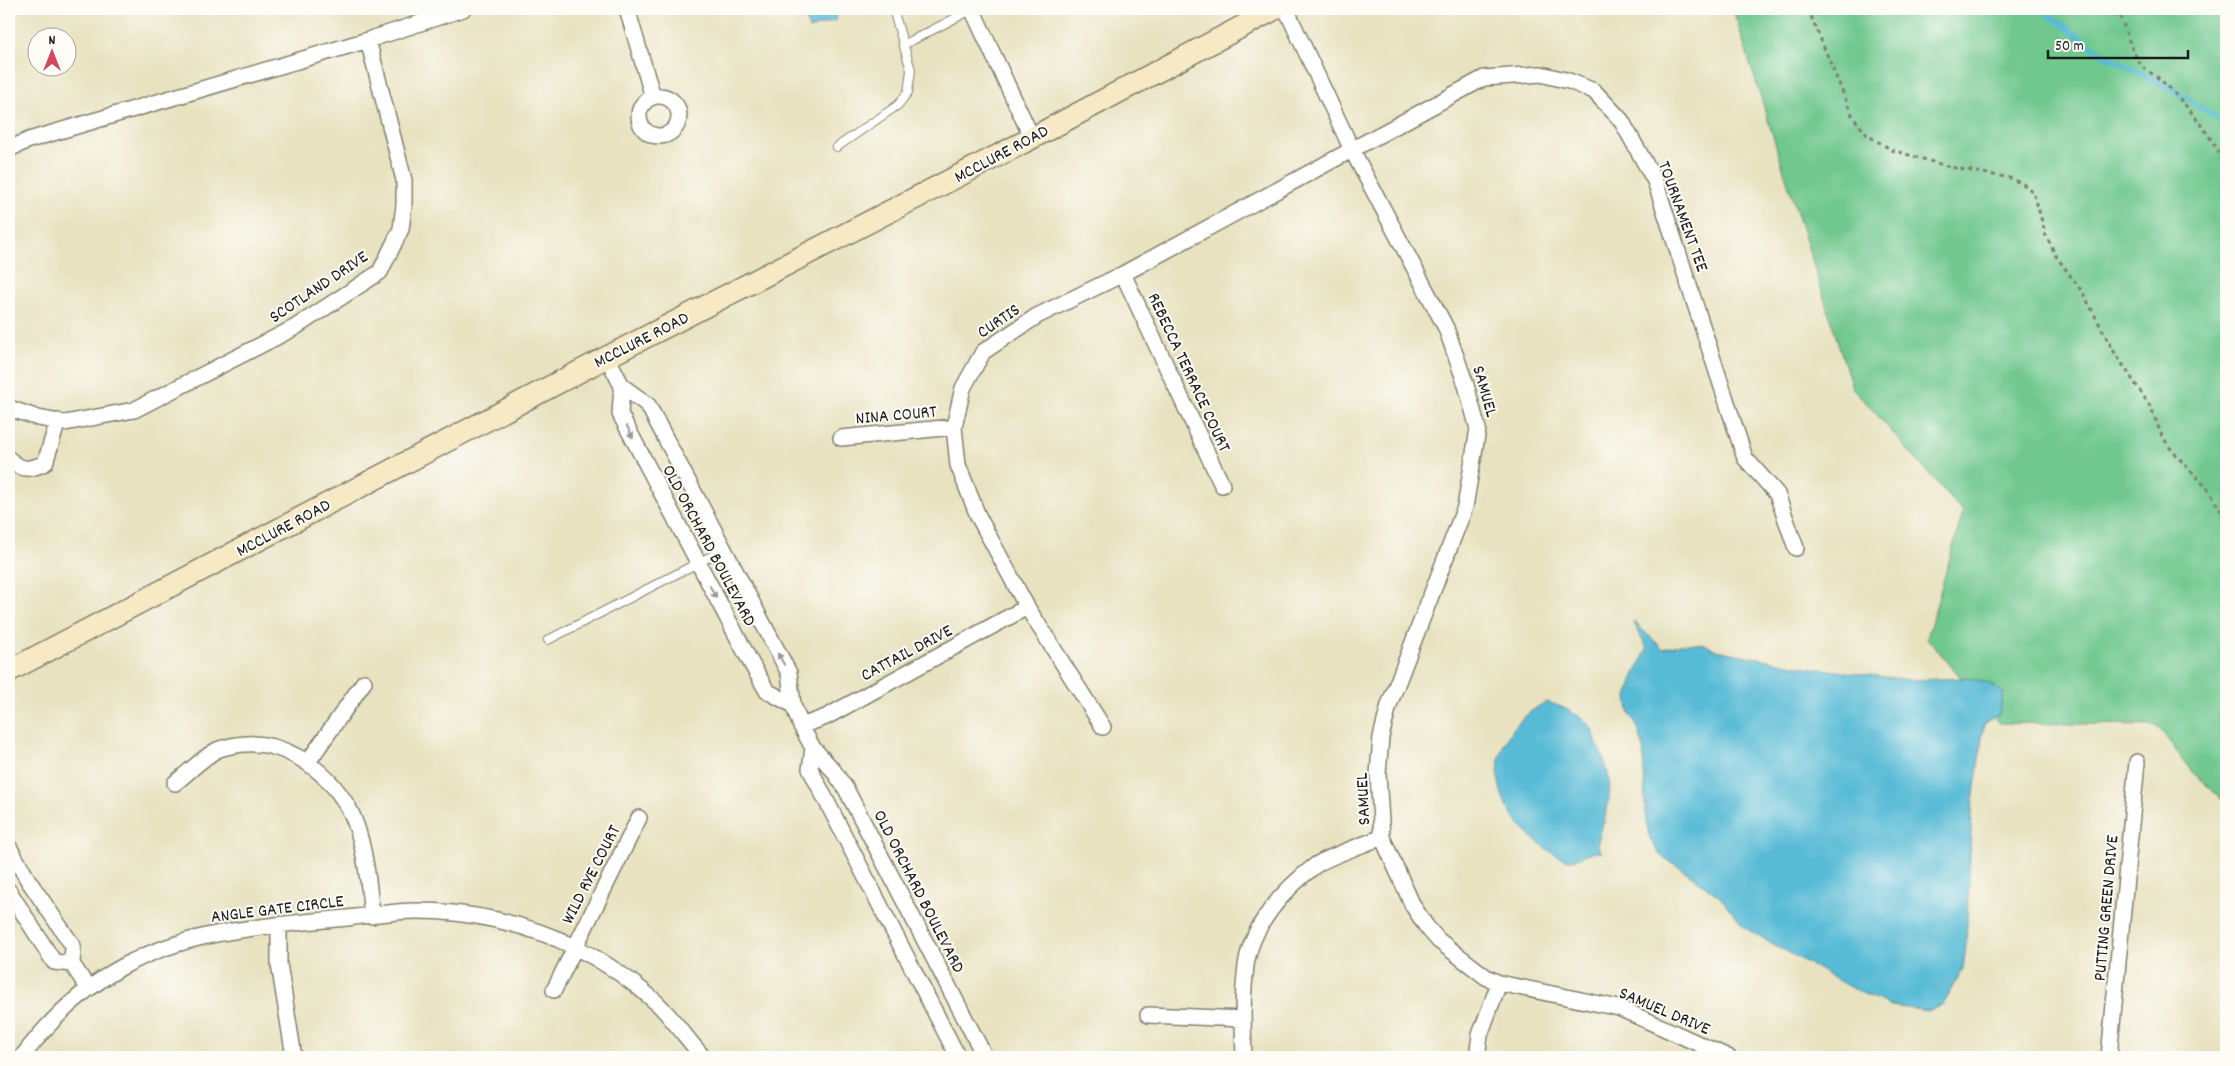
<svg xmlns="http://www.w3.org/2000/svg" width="2235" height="1066" font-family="Dekko,sans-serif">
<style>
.green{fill:#6fc88e;stroke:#467255}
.water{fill:#58bbd6;stroke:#3a6c79}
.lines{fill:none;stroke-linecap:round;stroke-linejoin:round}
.stream{stroke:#58bbd6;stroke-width:5.5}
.lane-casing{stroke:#827f6e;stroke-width:10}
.street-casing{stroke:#827f6e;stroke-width:18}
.secondary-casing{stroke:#827f6e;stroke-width:24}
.path{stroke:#827f6e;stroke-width:3;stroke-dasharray:4 4;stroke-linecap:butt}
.lane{stroke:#fff;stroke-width:8}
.street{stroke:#fff;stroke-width:15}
.secondary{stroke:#f6e9c3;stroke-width:21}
.oneway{fill:#999}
.labels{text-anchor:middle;stroke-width:4;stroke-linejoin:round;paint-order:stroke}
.street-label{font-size:18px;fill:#1c1c1c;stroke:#fdfcf7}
</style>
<rect width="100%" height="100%" fill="#fdfcf7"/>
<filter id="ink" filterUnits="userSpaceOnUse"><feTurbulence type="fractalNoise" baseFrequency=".02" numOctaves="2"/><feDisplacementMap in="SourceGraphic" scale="10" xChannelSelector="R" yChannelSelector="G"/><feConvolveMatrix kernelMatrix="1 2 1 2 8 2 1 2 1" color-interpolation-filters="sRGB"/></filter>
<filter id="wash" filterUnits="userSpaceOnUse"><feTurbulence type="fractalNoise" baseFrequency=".0096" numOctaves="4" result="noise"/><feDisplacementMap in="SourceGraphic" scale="20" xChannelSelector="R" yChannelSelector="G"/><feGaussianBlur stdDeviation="1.12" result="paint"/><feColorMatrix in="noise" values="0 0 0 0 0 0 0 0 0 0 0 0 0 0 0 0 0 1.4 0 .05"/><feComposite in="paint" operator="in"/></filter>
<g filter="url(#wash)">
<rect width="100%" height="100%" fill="#e8e2c0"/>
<path class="green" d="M1733,9h493v794l-34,-31 -35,-47 -157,-2 -73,-85 36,-126 -111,-125z"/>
<path class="water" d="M803,9h27l1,4 4,1 1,6 -27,9z
M1633,621l30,28c18,-5 36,-10 53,1l89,17 105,13 58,-2 20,5 16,10 -5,21 -15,10 -12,84 -6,137 -3,24 -21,36 -14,6 -36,-5 -37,-16 -110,-62 -25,-31 -36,-27 -24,-15 -10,-16 -4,-17 -3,-76 -5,-18 -9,-17 -2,-14 6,-19 14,-29z
M1546,702c17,4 36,13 46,27 3,4 3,11 5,15 21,44 12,57 0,101l5,7c-5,1 -7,0 -11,1 -7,0 -12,6 -18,7 -11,1 -25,-10 -34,-17 -55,-41 -56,-107 7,-141z"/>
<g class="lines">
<path class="stream" d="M2041,9l62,45 73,37 50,33"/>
</g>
</g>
<g filter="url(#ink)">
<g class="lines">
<g class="lane-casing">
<path id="lane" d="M905,44l68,-35
M837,147l61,-42 10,-13 3,-22 -18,-61
M548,640l175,-90"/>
</g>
<g class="street-casing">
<path id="street" d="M627,9l26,88
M972,9l60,129
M1286,9l66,141 94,178 20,57 12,44 -13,78 -76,198 -8,32 -3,37 4,63 31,69 13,20 12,14 48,37 13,6 120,25 109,49
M368,40l95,-31
M639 116a20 20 0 1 1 40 0a20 20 0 1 1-40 0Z
M9,149l20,-9 339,-100 36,140v25l-3,24 -21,43 -86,56 -160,82 -69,13 -27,-5 -29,-10
M1123,274l99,211
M607,357l15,29 26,19 141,268 4,32 8,21 12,22 20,22 13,19 139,268
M622,386l-2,28 131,249 16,28 26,14
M841,438l113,-11
M9,459c12,12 21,11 36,4l13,-42
M801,726l25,-9 201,-110
M1103,727l-76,-120 -49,-91 -20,-51 -4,-38 9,-39 20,-36 54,-36 86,-42 361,-196 57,-4 28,7 25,10 27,29 34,61 90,277 32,36 19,54
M813,748l-3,21 148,288
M308,762l56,-80
M175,783c13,-10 27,-25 42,-33 4,-2 10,-3 14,-4 47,-11 94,21 117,61 16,28 21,77 24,109
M9,847l19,33 45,66 -1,18 16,24
M9,891l45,71 18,2
M279,925v39l15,93
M554,990l85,-172
M1148,1015l95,4
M22,1057c27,-36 60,-68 100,-90 64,-36 142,-41 214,-48 27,-2 54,-8 81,-8 53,0 111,13 158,36 30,15 58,34 83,57 16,16 30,36 45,53
M1244,1057c-1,-30 -2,-61 2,-91 5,-40 38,-77 70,-101 13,-9 50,-21 66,-28
M1477,1057l3,-22 19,-52
M2109,1057l28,-295"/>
</g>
<g class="secondary-casing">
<path id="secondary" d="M9,671l598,-314 425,-219 243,-129"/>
</g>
<path class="path" d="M1808,9l45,108 14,18 25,15 58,17 60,11 13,6 9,7 4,9 10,36 10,20 27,37 30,57 37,56 12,30 11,16 35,37 18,31
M2117,9c8,17 12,37 22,53 6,9 17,13 24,20 21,19 62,67 63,95"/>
<use href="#lane" class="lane"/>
<use href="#street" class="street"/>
<use href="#secondary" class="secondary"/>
</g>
<defs><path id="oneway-solid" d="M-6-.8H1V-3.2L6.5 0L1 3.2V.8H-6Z" transform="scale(1.25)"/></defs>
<g class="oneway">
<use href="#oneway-solid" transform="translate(630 432) rotate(63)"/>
<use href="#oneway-solid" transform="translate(713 592) rotate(62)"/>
<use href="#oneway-solid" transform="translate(781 659) rotate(-119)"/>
</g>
</g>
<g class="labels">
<g class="street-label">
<text transform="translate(1001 153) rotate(-28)" y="6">MCCLURE ROAD</text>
<text transform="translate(1684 216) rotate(70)" y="6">TOURNAMENT TEE</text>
<text transform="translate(318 286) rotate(-34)" y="6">SCOTLAND DRIVE</text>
<text transform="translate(998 320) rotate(-34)" y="6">CURTIS</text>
<text transform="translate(641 339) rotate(-27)" y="6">MCCLURE ROAD</text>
<text transform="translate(1190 372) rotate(65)" y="6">REBECCA TERRACE COURT</text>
<text transform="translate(1486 391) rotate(74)" y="6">SAMUEL</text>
<text transform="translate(896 414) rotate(-5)" y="6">NINA COURT</text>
<text transform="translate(283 527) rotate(-28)" y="6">MCCLURE ROAD</text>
<text transform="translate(710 545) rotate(62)" y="6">OLD ORCHARD BOULEVARD</text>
<text transform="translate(906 652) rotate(-28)" y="6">CATTAIL DRIVE</text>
<text transform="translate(1362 799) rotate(-93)" y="6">SAMUEL</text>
<text transform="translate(590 874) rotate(-63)" y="6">WILD RYE COURT</text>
<text transform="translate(920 891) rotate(63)" y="6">OLD ORCHARD BOULEVARD</text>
<text transform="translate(277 908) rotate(-7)" y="6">ANGLE GATE CIRCLE</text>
<text transform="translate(2105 908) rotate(-85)" y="6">PUTTING GREEN DRIVE</text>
<text transform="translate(1665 1010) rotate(23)" y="6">SAMUEL DRIVE</text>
</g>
</g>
<rect width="2235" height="1066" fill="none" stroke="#fdfcf7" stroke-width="30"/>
<g transform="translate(52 52)"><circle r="24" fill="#fdfcf7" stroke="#a3a29f"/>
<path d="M0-4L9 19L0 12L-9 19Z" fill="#d1495b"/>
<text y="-8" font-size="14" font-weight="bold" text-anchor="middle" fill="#1c1c1c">N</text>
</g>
<path d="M2048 50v8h140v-8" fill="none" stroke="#1c1c1c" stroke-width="2.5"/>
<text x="2055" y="50" font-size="15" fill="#1c1c1c" stroke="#fdfcf7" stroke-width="4" paint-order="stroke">50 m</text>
</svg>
